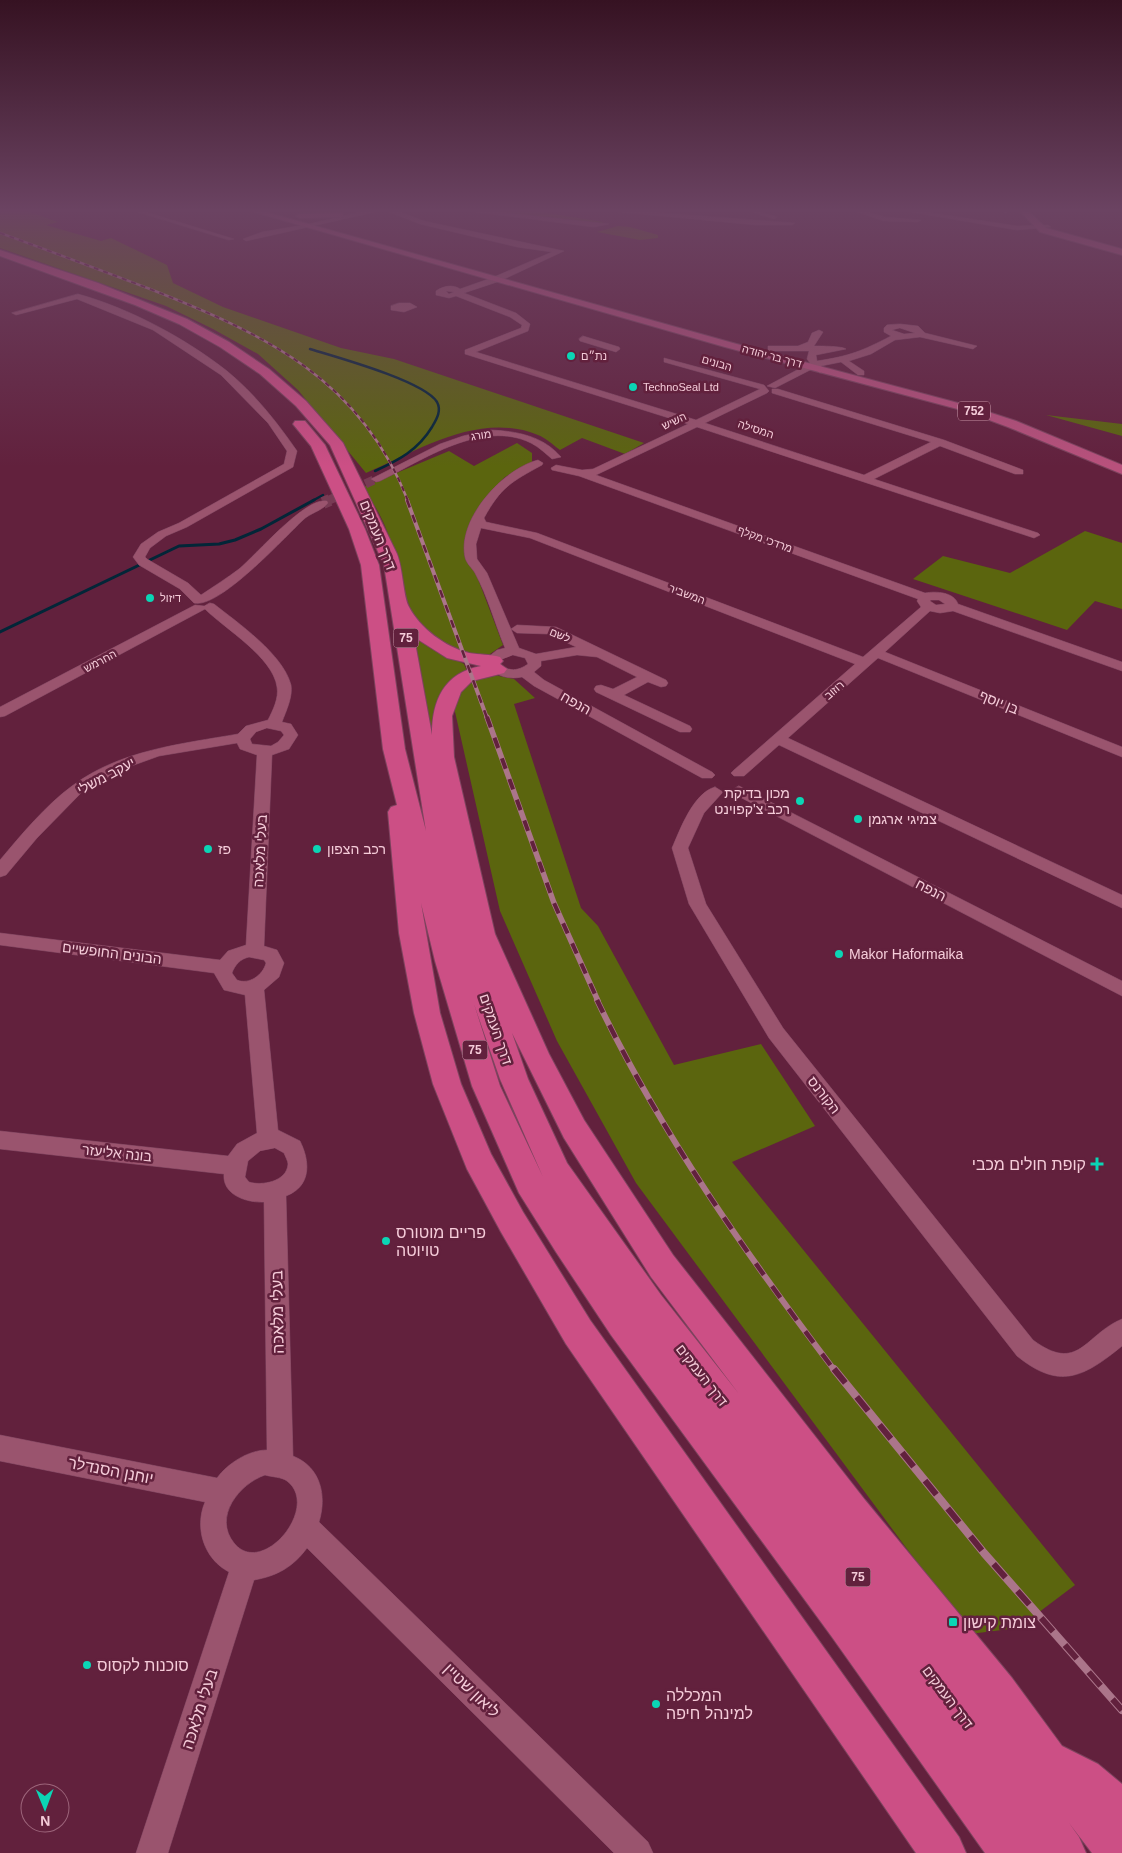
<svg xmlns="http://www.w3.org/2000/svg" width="1122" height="1853" font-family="Arial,'Noto Sans Hebrew',sans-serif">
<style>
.green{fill:#5b650e}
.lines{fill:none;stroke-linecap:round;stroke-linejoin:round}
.stream-far1{stroke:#022638;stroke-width:2.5}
.stream{stroke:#022638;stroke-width:3}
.minor-tunnel-far1{stroke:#783b54;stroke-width:9;stroke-dasharray:9 5;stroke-linecap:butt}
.minor-tunnel{stroke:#783b54;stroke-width:12;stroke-dasharray:12 6;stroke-linecap:butt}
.minor-casing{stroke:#7d435e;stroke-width:1}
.major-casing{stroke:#7d435e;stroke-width:2}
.highway-casing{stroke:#7d435e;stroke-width:2}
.minor{fill:#9a546e;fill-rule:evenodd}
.major{fill:#b8517c;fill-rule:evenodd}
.highway{fill:#cc4f85;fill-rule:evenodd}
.rail-far4-casing{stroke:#ab758a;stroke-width:2.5}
.rail-far3-casing{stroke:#ab758a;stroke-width:4}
.rail-far2-casing{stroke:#ab758a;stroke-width:5.5}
.rail-far1-casing{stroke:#ab758a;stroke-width:6}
.rail-casing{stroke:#ab758a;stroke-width:8}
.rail-far4{stroke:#62213d;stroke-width:2;stroke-dasharray:5;stroke-linecap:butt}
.rail-far3{stroke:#62213d;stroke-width:2.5;stroke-dasharray:8;stroke-linecap:butt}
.rail-far2{stroke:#62213d;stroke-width:4;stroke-dasharray:11;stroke-linecap:butt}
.rail-far1{stroke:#62213d;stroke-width:4.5;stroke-dasharray:14;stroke-linecap:butt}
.rail{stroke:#62213d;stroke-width:6;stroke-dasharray:18;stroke-linecap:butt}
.poi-dot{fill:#0bd5b5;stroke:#62213d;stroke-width:2}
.labels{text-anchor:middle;stroke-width:5;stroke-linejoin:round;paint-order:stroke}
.far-poi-label{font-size:11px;fill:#f5ccd9;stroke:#62213d;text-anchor:start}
.far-street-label{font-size:11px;fill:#f5ccd9;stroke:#62213d}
.shield{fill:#62213d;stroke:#c999aa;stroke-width:1}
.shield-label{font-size:12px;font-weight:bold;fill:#f5ccd9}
.street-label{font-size:14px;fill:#f5ccd9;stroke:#62213d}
.poi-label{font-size:14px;fill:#f5ccd9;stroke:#62213d;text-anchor:start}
.near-poi-label{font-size:16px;fill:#f5ccd9;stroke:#62213d;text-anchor:start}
.near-street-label{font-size:16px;fill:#f5ccd9;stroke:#62213d}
</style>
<rect width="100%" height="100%" fill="#62213d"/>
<path class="green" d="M0,208h18l40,14 -12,3 55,16 10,-3 56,27 6,18 50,24 118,41 53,11 250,84 -19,11 -43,-16 -22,12c-7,-5 -14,-12 -22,-15 -59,-24 -119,15 -172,38l-68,-83 -40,-36 -45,-25 -47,-23 -166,-58z
M278,208h85c-37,7 -48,9 -85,0z
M455,208h63l85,14 -2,2z
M618,226l12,1 28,8v3l-18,2 -43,-8z
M1046,415l76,9v12z
M517,443l15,10v9l-27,15 -11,11 -21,32 2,51 28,74 -13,9 -2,6c-31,-7 -67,-23 -79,-55 -10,-23 -12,-50 -22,-74 -6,-16 -15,-30 -24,-44l86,-36 25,15z
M1085,531l37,12v66l-27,-8 -28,29 -154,-51 30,-23 67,17z
M412,637l52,27 3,7 -35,83z
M494,675l20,4 21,19 -21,6 67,204 17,18 76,139 87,-21 54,82 -83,36 343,423 -57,43 -48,6 -334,-451 -79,-142 -57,-130 -47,-208c8,-19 22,-23 41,-28z"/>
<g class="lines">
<path class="stream-far1" d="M310,349c26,8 114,32 127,53 5,9 -1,18 -5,25 -14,23 -33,33 -57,44
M312,501l11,-6"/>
<path class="stream" d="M0,632l179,-86 40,-2 16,-4 26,-11 53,-29"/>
<path class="minor-tunnel-far1" d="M327,501l49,-22"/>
<path class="minor-tunnel" d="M323,503l7,-3"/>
<g class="minor-casing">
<path id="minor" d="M125,208h8l101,31 -5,1z
M377,208h13l34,13 140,30 -64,30 -36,12 52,20 14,11 -2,7 -52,21 220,68 64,-31 -96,-27v-4l100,27 5,6 -2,2 -62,30 159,52 67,-33 -159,-49v-4h6l166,51 79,30v4h-8l-75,-28 -66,33 164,54 2,2 -6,3 -337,-111 -101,48 329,118c11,-2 29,-1 33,11l164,58v9l-169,-60 -13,2 -10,-2 -45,41 237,95v10l-244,-99 -90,80 334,157v13l-343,-163 -35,31h-10l-3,-3 3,-3 121,-106 -325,-126 -49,-10 -5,16 1,15 10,14 32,75 17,6 40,-7 -27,-13 -32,-1 -6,-4 6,-4 39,2 110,53 2,3 -2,3 -5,1 -13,-5 -24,13 66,31 2,3 -2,3h-10l-84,-40 -2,-3 2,-3 5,-1 12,4 24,-12 -40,-20 -20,-2 -36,6v5l-7,6 10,8 168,92 3,3 -3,3h-10l-168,-92 -12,-9c-14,3 -27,-1 -36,-13l1,-6 10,-8 8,-2c-10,-24 -17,-51 -30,-75 -3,-5 -9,-10 -10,-16 -8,-38 38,-88 73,-97l5,3 -1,2c-31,17 -41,22 -58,53l2,4 51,11 326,124 58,-50 -4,-6 1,-2 -339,-123 -27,-6 -1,-2 5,-3 26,5 11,-1 95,-45 -223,-70v-4l56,-22 1,-3 -12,-8 -54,-21 -7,2 -13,-3v-4c7,-5 17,-7 24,-2l34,-12 58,-25 -35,-5 -97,-23 -36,-14 -138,31 -3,-2 19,-7 47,-8zM446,291l8,1 -5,2zM931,600h8l6,4 -9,1 -6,-4zM513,655l12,3 3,6c-10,7 -19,8 -28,0v-4z
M444,208h16l149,16 -15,3z
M578,208h20l197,15 -3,2h-36z
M740,208h8l29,9 -3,2z
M846,208h8l31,9 36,3 -3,2 -34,-1z
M888,208h12l117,18 31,-1 3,2 -34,3z
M996,208h7l6,3 -3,2z
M78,294c51,14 107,44 149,77 27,22 50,51 70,80l-4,16 -106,60 -21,9 -16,12 -5,9 2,2 41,24 13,12c12,-8 26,-17 38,-26 17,-14 67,-73 88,-68l1,2c-6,8 -18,10 -25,17 -20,19 -84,89 -109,83l-14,-14 -41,-24 -6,-8 8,-13 17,-12 21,-9 105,-59 3,-13 -19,-28 -47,-48 -68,-45 -76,-31 -61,16 -4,-2z
M399,303h11l7,4 -13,5 -13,-2v-4z
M900,324l18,2 7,7 52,13 -4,3 -53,-12 -25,3 -24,14 -22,7 15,10v4h-6l-17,-13 -20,4 3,4 -4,3 -6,-5 -39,20 -8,-2 43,-23 -3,-4 2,-8h-38l-3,-1v-4h30l10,-4 4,-9 7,-3 4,2 -9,14c7,0 28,0 32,3l-30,6 1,6c33,-5 45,-10 74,-25l-7,-4v-4l3,-3zM900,328l15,5 -11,1 -12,-4z
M583,336l36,11 1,2 -4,3 -36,-11 -1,-2z
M490,430c27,1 53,6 71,27l-9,2c-6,-5 -13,-12 -21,-16 -49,-24 -108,17 -151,38l-4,1 -5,-3 69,-35 23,-8z
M210,603l4,1c24,19 69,50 77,81 2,12 -5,26 -9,37l9,2 7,11 -9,14 -17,6 -8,191 13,4 7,13 -5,14 -15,13 14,140 22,11c10,20 12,45 -14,55l7,260c28,11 34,40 26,66l329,320 5,11h-39l-307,-305c-14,19 -30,28 -53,32l-86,273h-32l93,-281c-25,-13 -35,-44 -24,-70l-205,-41v-26l217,43c11,-15 32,-28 50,-28l-3,-248c-17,1 -42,-7 -40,-28l-224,-25v-18l228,25 9,-12 20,-11 -12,-138 -21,-5 -10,-17 -214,-28v-12l220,27 8,-9 18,-6 11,-190 -17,-6 -3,-6 -78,13 -36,13 -41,23 -45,46 -31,37 -6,2v-17c21,-25 46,-55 72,-74 48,-36 109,-42 166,-52l8,-8 22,-6c5,-10 11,-22 9,-33 -4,-30 -52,-58 -72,-78l-200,107 -5,1v-10l195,-102 9,1zM267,728l14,3 3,4 -6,7 -7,4 -19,-2 -2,-5 6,-7zM249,957l15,3 2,3c-3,12 -17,22 -29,17l-5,-7c3,-8 8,-14 17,-16zM275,1148l9,5c1,3 4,8 4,11 -1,18 -27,22 -39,18l-4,-5 3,-16 12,-10zM265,1475c6,2 17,2 22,6 34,26 -25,97 -53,62 -21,-26 5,-59 31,-68z
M739,786l383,195v15l-388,-202 -3,-3z
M715,787l8,5 -19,21 -16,35 18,56 77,124 250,312c46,34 51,-5 89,-21v27c-39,32 -63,44 -105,10l-248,-318 -80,-134 -17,-56c8,-18 21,-55 43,-61z"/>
</g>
<g class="major-casing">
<path id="major" d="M240,208h11l482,135 240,64 43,14 106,44v9l-114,-47 -43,-16 -240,-64z
M1017,208h8l21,20 76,21v6l-82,-23z
M340,213h3v4l-43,1 -4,-2 4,-2z"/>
</g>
<g class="highway-casing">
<path id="highway" d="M0,250l98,33 89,36 42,23 40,27 37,32 37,42 54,111c6,15 6,42 12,53 11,21 36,40 60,46 10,2 21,1 31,4l3,4 -3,3 7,5 -3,4 -32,8 -11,11 -9,24 2,41 41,177 54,120 35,66 89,135 192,245 147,178 50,68 36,18 24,20v69h-30l-23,-30 10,14 7,16h-101l-153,-216 -221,-302 -55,-83 -37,-59 -47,-107 -37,-125 -14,-58 19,110 21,71 30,70 32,58 67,108 369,517 7,16h-50l-350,-509 -65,-112 -34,-63 -34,-85 -19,-71 -15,-80 -11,-121 3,-5 6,-2 -14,-56 -22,-184 -12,-36 -38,-83 -18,-22 2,-3h10l20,24 40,84 14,36 26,184 21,82 -42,-266 -54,-120 -34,-39 -36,-32 -40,-27 -41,-23 -44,-19 -135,-49zM414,637l33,21 34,8c-37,7 -49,34 -49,69zM474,1004l26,75 43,98 -43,-91zM512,1033l52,105 87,139 88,117 -78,-99 -94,-132 -39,-84z"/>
</g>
<use href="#minor" class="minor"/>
<use href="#major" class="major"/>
<use href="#highway" class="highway"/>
<g class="rail-far4-casing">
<path id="rail-far4" d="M0,233c50,18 100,37 150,56 114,45 210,89 258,212"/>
</g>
<g class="rail-far3-casing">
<path id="rail-far3" d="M407,500l80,218"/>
</g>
<g class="rail-far2-casing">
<path id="rail-far2" d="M487,717l67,186 44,98"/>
</g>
<g class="rail-far1-casing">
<path id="rail-far1" d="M597,1000c63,132 149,254 238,371"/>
</g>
<g class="rail-casing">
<path id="rail" d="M834,1369l150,184 138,157"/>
</g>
<use href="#rail-far4" class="rail-far4"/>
<use href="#rail-far3" class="rail-far3"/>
<use href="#rail-far2" class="rail-far2"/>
<use href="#rail-far1" class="rail-far1"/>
<use href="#rail" class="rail"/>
</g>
<linearGradient id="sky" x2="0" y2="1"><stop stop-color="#361222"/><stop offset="0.45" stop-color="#6b4362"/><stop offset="1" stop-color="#6b4362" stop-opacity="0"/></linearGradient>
<rect width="1122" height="467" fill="url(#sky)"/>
<g class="poi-dot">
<circle cx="571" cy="356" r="5"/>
<circle cx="633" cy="387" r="5"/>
<circle cx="150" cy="598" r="5"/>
<circle cx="800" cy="801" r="5"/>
<circle cx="858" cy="819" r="5"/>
<circle cx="208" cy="849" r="5"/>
<circle cx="317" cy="849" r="5"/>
<circle cx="839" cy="954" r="5"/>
<path d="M1094.5 1156.5h5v5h5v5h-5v5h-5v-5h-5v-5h5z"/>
<circle cx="386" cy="1241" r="5"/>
<rect x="948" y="1617" width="10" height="10" rx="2.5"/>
<circle cx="87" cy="1665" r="5"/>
<circle cx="656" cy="1704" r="5"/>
</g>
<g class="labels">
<g class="far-poi-label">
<text x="581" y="360">נת״ם</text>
<text x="643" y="391">TechnoSeal Ltd</text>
<text x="160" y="602">דיזול</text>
</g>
<g class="far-street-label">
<text transform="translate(772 356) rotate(15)" y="4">דרך בר יהודה</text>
<text transform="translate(717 363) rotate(16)" y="4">הבונים</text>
<text transform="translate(674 421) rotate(-25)" y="4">השיש</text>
<text transform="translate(756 429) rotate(18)" y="4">המסילה</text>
<text transform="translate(481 435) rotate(-8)" y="4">מורג</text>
<text transform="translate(765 539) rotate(20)" y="4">מרדכי מקלף</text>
<text transform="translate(687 594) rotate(21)" y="4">המשביר</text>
<text transform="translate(560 635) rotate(22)" y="4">לשם</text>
<text transform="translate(100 661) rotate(-28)" y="4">החרמש</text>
<text transform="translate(834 690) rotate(-41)" y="4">רוזוב</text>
</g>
<g class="shield">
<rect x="958" y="401.5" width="32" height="19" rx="4"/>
<rect x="393.5" y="628.5" width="25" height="19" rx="4"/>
<rect x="462.5" y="1040.5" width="25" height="19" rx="4"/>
<rect x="845.5" y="1567.5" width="25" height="19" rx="4"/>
</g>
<g class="shield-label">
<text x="974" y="415">752</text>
<text x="406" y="642">75</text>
<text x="475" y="1054">75</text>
<text x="858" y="1581">75</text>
</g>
<g class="street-label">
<text transform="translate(378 535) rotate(68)" y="5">דרך העמקים</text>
<text transform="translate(999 702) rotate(22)" y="5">בן יוסף</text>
<text transform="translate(576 703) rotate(29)" y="5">הנפח</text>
<text transform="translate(106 776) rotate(-28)" y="5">יעקב משלי</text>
<text transform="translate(260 851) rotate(-87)" y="5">בעלי מלאכה</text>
<text transform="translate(931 890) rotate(27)" y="5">הנפח</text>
<text transform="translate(112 953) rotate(7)" y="5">הבונים החופשיים</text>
<text transform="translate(496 1029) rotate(71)" y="5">דרך העמקים</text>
<text transform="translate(824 1095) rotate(52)" y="5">הקורנס</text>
<text transform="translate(117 1153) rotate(6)" y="5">בונה אליעזר</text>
<text transform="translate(702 1375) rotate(52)" y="5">דרך העמקים</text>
<text transform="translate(948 1697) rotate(53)" y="5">דרך העמקים</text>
</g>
<g class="poi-label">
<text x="790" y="798" text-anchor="end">מכון בדיקת<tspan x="790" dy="16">רכב צ'קפוינט</tspan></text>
<text x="868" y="824">צמיגי ארגמן</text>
<text x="218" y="854">פז</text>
<text x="327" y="854">רכב הצפון</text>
<text x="849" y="959">Makor Haformaika</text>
</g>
<g class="near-poi-label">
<text x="1086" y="1170" text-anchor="end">קופת חולים מכבי</text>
<text x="396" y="1238">פריים מוטורס<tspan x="396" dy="18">טויוטה</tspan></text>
<text x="963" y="1628">צומת קישון</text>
<text x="97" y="1671">סוכנות לקסוס</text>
<text x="666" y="1701">המכללה<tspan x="666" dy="18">למינהל חיפה</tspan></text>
</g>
<g class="near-street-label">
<text transform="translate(277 1312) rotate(-91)" y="6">בעלי מלאכה</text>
<text transform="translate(111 1470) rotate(11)" y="6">יוחנן הסנדלר</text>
<text transform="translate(472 1690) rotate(44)" y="6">ליאון שטיין</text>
<text transform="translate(199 1709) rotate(-72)" y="6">בעלי מלאכה</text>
</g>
</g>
<g transform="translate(45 1808) rotate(179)"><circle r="24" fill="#62213d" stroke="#9d657b"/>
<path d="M0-4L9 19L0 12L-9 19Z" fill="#0bd5b5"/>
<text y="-8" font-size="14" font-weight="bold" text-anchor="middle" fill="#f5ccd9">N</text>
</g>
</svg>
